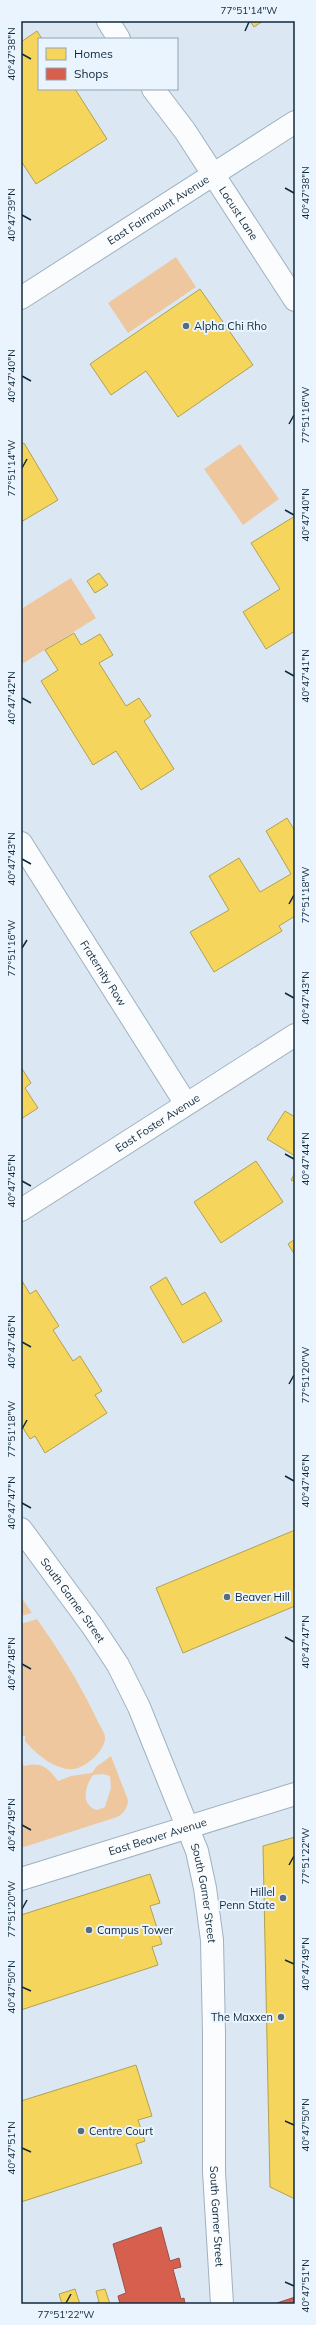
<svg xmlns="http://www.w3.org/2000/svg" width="316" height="2325" font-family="Mulish,sans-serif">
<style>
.green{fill:#eec79e;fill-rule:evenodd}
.homes{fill:#f6d55c;stroke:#b1a152}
.shops{fill:#d6604d;stroke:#9b5048}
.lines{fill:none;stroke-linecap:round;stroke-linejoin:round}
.minor-casing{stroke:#a0b1bf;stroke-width:24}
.tertiary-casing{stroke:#a0b1bf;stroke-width:24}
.primary-casing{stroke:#a0b1bf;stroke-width:24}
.minor{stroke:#fafcfd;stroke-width:22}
.tertiary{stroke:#fafcfd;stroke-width:22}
.primary{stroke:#fafcfd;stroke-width:22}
.ticks{fill:none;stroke:#11293c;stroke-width:1.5}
.poi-dot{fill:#586c7c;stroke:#e9f4ff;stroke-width:1.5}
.labels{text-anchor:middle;stroke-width:4;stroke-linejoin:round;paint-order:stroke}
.street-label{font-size:11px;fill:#11293c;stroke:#e9f4ff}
.poi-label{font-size:11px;fill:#11293c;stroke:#e9f4ff;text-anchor:start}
.neatline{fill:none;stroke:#11293c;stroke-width:1.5}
.ticks-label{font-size:10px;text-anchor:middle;fill:#11293c}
</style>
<rect width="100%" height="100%" fill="#dbe8f3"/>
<path class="green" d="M176,257l20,30 -68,46 -20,-30z
M240,444l39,55 -36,26 -39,-56z
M71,578l25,40 -74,46 -1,-55z
M21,1597l11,16 -11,3z
M37,1619c23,33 44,66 61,103 2,4 7,11 7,16 0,13 -19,29 -31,31 -18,2 -38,-15 -49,-28v-5h-4v-112z
M111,1756l17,44c0,8 -5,14 -11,17l-96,31v-88l3,6c17,-5 25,2 34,15l13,-5 21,-3 4,-6zM103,1774l7,2 1,12 -6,19 -8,3c-17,-5 -12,-24 -4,-35z"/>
<path class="homes" d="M250,21h13l-9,6z
M37,31l5,8h-3v50h36l32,50 -71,45 -15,-23v-119z
M200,289l53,76 -75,52 -32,-46 -35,24 -21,-31z
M24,443l34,57 -37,22v-77z
M295,516v115l-29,18 -23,-37 37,-23 -29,-46z
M99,573l9,12 -13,8 -8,-12z
M74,633l7,12 19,-11 13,21 -14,8 27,43 13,-8 12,18 -7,5 30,48 -33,21 -25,-39 -23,14 -52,-84 17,-11 -13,-20z
M287,818l8,13v85l-16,10 3,5 -68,41 -24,-40 39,-22 -20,-34 30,-18 21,34 31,-18 -25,-43z
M21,1067l10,16 -6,5 13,20 -17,11z
M285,1111l10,6v39l-28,-17z
M256,1161l27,41 -62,41 -27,-41z
M295,1173v9l-4,-2z
M295,1239v16l-7,-11z
M166,1277l16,28 23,-13 17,29 -39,22 -33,-56z
M22,1281l8,13 6,-4 23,36 -6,4 20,31 7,-5 22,35 -7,4 12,18 -62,40 -10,-17 -5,3 -9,-14z
M295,1530v76l-112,47 -27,-65z
M295,1837v362l-25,-12 -7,-341z
M150,1874l10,29 -10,3 12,38 -10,3 6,18 -137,45v-95z
M136,2065l16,51 -14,4 7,21 -9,3 6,19 -121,39v-101z
M75,2289l5,15h-18l-3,-10z
M105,2289l5,15h-16l5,-2 -3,-11z"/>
<path class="shops" d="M161,2227l9,34 9,-3 2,9 -8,2 8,30 3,-1 1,6h-65l-2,-8 8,-3 -13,-49z
M295,2297v7h-21z"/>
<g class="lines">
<g class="minor-casing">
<g id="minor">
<path d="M108,21l11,18"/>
<path id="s1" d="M153,89l32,42 110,169"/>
<path id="s2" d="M21,298l274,-176"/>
<path id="s3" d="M21,843l165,261"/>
<path id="s4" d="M21,1210l274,-175"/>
</g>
</g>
<g class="tertiary-casing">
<g id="tertiary">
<path id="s5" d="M21,1529l72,98 25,38 21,42 58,144 8,37 7,52 2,93v139l8,132"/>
</g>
</g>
<g class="primary-casing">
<g id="primary">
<path id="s6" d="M21,1879l274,-85"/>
</g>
</g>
<use href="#minor" class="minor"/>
<use href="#tertiary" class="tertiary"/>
<use href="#primary" class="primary"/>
</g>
<path class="ticks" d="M245,31l4,-9M22,54l9,5M285,188l9,5M22,215l9,5M22,376l9,5M289,424l5,-9M22,468l5,-9M285,510l9,5M285,671l9,5M22,698l9,5M22,859l9,5M289,904l5,-9M22,948l5,-8M285,993l9,5M285,1154l9,5M22,1181l9,5M22,1342l9,5M289,1384l5,-9M22,1429l5,-9M285,1476l9,5M22,1503l9,5M285,1637l9,5M22,1664l9,5M22,1825l9,5M289,1865l5,-9M22,1909l5,-9M285,1960l9,4M22,1987l9,4M285,2121l9,4M22,2148l9,4M285,2282l9,4M66,2303l5,-9"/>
<g class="poi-dot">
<circle cx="186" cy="326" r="4"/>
<circle cx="227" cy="1597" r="4"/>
<circle cx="283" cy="1898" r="4"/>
<circle cx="89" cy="1930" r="4"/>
<circle cx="281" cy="2017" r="4"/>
<circle cx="81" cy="2131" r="4"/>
</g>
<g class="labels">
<g class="street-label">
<text dy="4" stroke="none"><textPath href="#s2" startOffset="163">East Fairmount Avenue</textPath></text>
<text dy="4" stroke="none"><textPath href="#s1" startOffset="151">Locust Lane</textPath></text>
<text dy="4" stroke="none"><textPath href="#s3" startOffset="154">Fraternity Row</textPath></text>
<text dy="4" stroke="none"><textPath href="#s4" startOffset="162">East Foster Avenue</textPath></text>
<text dy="4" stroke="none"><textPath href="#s5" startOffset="88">South Garner Street</textPath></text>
<text dy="4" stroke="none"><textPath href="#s6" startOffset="143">East Beaver Avenue</textPath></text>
<text dy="4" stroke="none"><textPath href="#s5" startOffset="412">South Garner Street</textPath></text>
<text dy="4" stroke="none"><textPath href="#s5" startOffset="736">South Garner Street</textPath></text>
</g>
<g class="poi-label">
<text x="194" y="330">Alpha Chi Rho</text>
<text x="235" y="1601">Beaver Hill</text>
<text x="275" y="1896" text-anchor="end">Hillel<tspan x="275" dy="13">Penn State</tspan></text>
<text x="97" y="1934">Campus Tower</text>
<text x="273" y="2021" text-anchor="end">The Maxxen</text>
<text x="89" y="2135">Centre Court</text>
</g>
</g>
<rect width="316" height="2325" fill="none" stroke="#e9f4ff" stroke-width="44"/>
<rect x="38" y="38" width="140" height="52" fill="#e9f4ff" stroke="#93a3b1"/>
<rect x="46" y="48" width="20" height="12" fill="#f6d55c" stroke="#93a3b1"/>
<text x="74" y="58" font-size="12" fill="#11293c">Homes</text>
<rect x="46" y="68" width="20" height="12" fill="#d6604d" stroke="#93a3b1"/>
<text x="74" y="78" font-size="12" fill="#11293c">Shops</text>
<rect x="22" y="22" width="272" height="2281" class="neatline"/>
<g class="ticks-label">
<text x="249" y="14">77°51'14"W</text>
<text transform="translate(11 54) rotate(-90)" y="4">40°47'38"N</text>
<text transform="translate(305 193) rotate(-90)" y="4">40°47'38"N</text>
<text transform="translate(11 215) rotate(-90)" y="4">40°47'39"N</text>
<text transform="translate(11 376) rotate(-90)" y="4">40°47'40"N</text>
<text transform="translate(305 415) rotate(-90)" y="4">77°51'16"W</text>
<text transform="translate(11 468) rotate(-90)" y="4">77°51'14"W</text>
<text transform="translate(305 515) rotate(-90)" y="4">40°47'40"N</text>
<text transform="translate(305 676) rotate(-90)" y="4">40°47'41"N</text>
<text transform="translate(11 698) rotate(-90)" y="4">40°47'42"N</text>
<text transform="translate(11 859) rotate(-90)" y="4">40°47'43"N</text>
<text transform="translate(305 895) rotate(-90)" y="4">77°51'18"W</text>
<text transform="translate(11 948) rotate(-90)" y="4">77°51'16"W</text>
<text transform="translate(305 998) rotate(-90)" y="4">40°47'43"N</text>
<text transform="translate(305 1159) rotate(-90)" y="4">40°47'44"N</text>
<text transform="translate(11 1181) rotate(-90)" y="4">40°47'45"N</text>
<text transform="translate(11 1342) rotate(-90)" y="4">40°47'46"N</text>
<text transform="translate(305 1375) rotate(-90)" y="4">77°51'20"W</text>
<text transform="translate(11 1429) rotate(-90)" y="4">77°51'18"W</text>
<text transform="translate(305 1481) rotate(-90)" y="4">40°47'46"N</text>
<text transform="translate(11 1503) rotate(-90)" y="4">40°47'47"N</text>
<text transform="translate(305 1642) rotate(-90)" y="4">40°47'47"N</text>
<text transform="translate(11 1664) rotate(-90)" y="4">40°47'48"N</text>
<text transform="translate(11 1825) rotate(-90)" y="4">40°47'49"N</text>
<text transform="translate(305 1856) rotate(-90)" y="4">77°51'22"W</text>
<text transform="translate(11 1909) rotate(-90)" y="4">77°51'20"W</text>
<text transform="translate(305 1964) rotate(-90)" y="4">40°47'49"N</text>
<text transform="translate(11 1987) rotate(-90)" y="4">40°47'50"N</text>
<text transform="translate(305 2125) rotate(-90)" y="4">40°47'50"N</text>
<text transform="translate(11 2148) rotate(-90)" y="4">40°47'51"N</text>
<text transform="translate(305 2286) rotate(-90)" y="4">40°47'51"N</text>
<text x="66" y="2318">77°51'22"W</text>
</g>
</svg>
